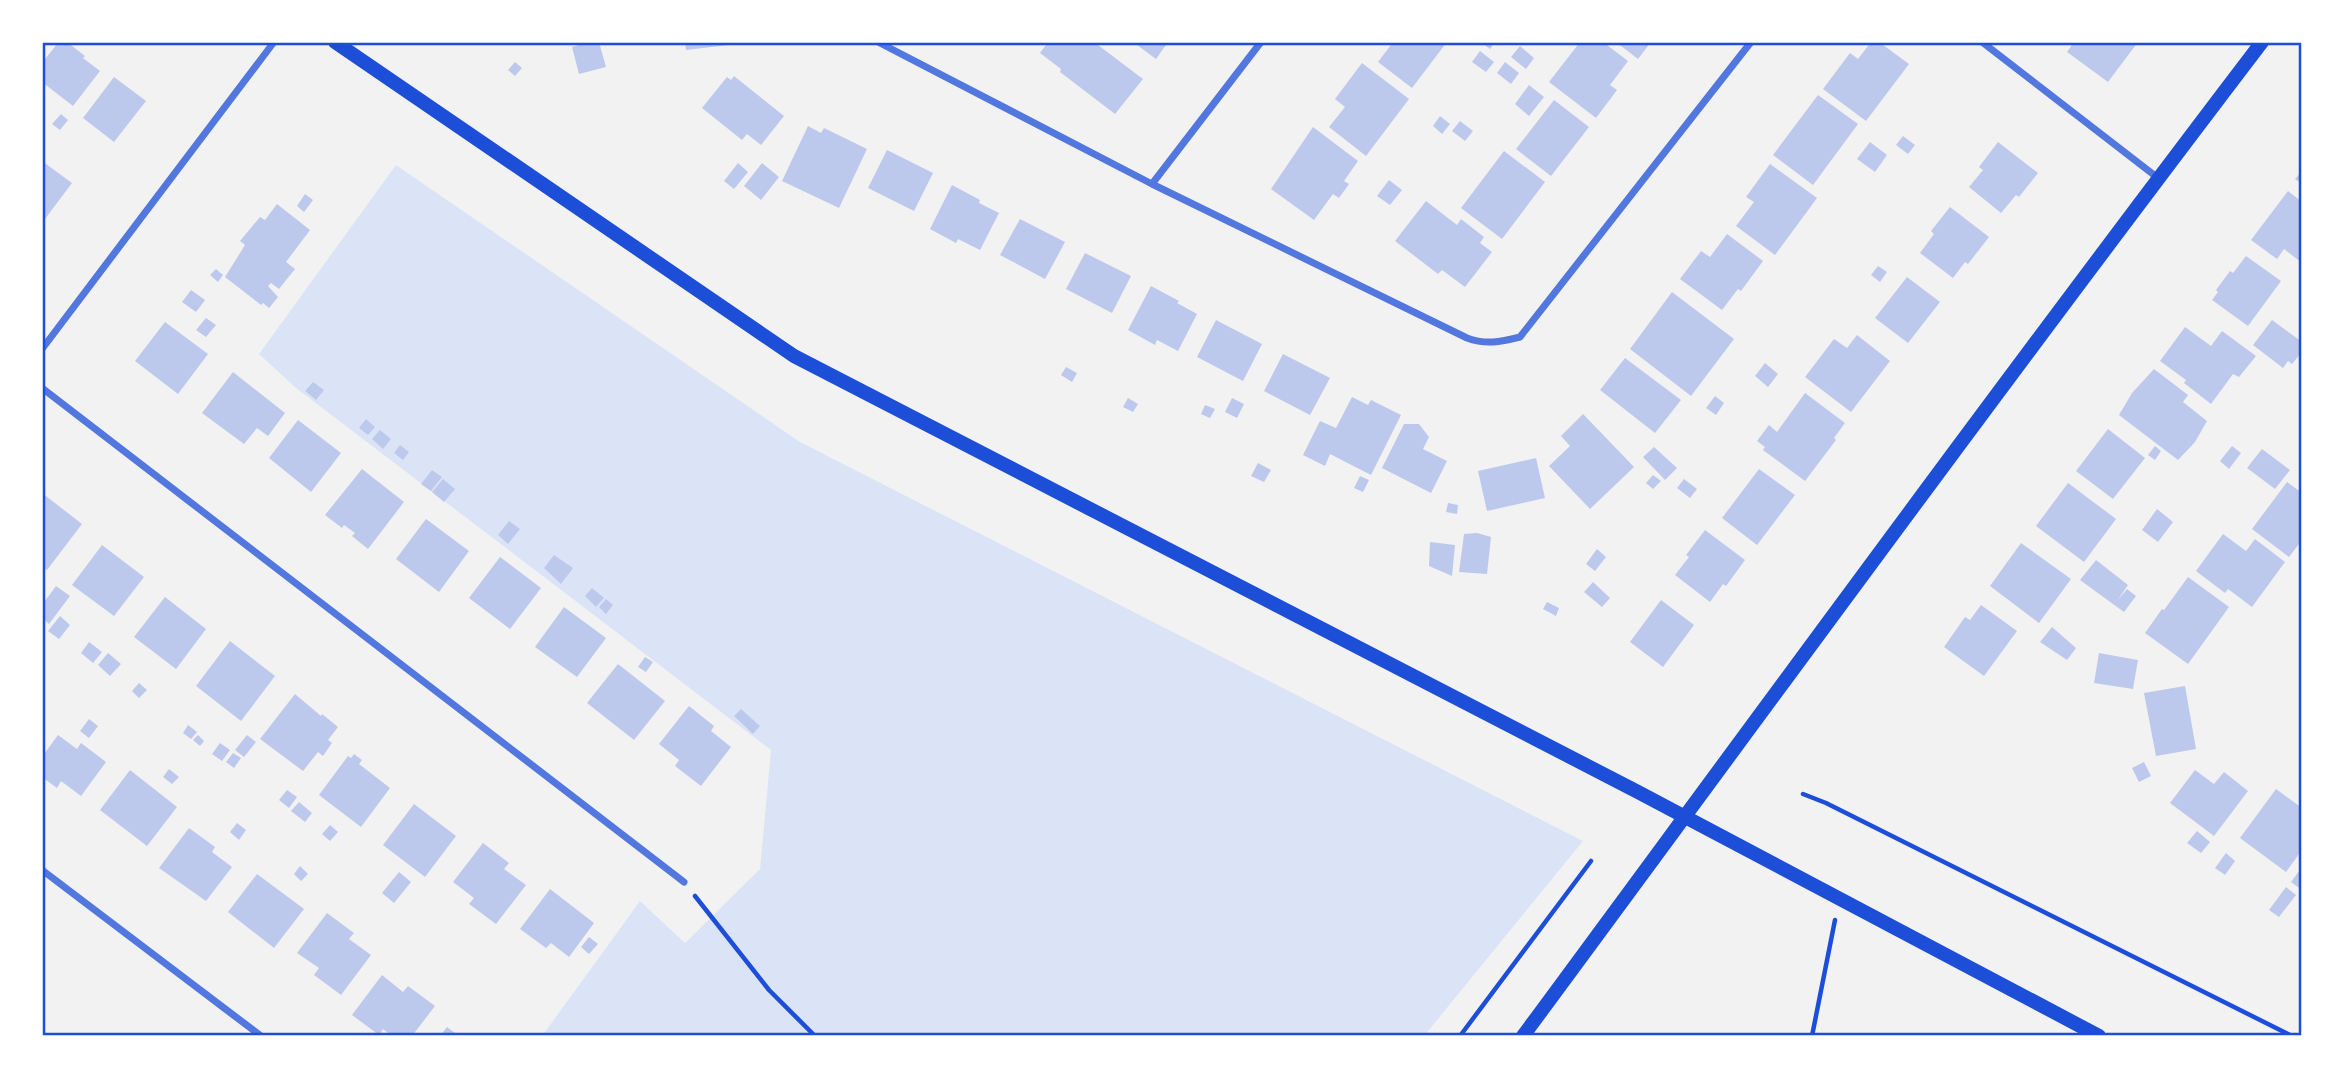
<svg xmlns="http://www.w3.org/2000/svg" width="2344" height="1078" font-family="Georgia,serif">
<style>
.green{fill:#dbe4f7}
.building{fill:#bdc9ec}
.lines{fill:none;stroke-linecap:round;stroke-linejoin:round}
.path{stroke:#1d4ed8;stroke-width:4.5}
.minor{stroke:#5277de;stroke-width:7}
.secondary{stroke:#1d4ed8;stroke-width:14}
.neatline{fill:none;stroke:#1d4ed8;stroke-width:2.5}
</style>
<rect width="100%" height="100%" fill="#f2f2f2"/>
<path class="green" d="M396,165l404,277 783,399 -159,195h-882l98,-135 45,42 75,-74 11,-119 -475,-362 -37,-34z"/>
<path class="building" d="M55,42h12l18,14 -2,2 17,13 -27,35 -31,-24v-19l15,-19z
M589,42h10l7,25 -27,7 -7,-27z
M685,42h44v3l-43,5z
M1048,42h46l49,37 -28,35 -55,-42 1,-3 -21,-16z
M1133,42h35l-12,17z
M1393,42h54l-35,46 -34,-26z
M1480,42h15l-5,7z
M1580,42h23l25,19 -18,24 7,5 -21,28 -47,-36z
M1616,42h35l-13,17z
M1871,42h8l30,22 -43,57 -43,-32 27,-36 8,6z
M2074,42h64l-30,40 -41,-30z
M1520,46l14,12 -8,11 -15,-12z
M1480,51l14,11 -8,10 -14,-10z
M515,62l7,6 -7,8 -7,-6z
M1505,62l14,11 -8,11 -14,-11z
M1362,63l47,36 -43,57 -37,-29 16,-20 -10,-8z
M734,76l50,40 -23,29 -14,-11 -5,6 -40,-32 25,-31 4,3z
M114,77l32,24 -32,41 -31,-24z
M1529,85l15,12 -15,19 -14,-12z
M1818,95l40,29 -45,61 -40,-30z
M1554,100l35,27 -38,49 -35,-27z
M61,114l7,6 -8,10 -8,-6z
M1440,116l10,8 -8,10 -9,-8z
M1460,121l13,10 -8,10 -13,-10z
M808,126l13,7 3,-5 43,21 -28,59 -57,-27z
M1313,127l45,34 -14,20 5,3 -10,14 -6,-4 -19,26 -43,-31z
M1903,136l12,9 -7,9 -12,-9z
M1870,142l17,13 -12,17 -18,-13z
M1998,142l40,31 -19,24 -3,-2 -15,18 -32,-26 14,-17 -4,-3z
M887,150l46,23 -19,38 -46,-23z
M1504,151l41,31 -43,57 -41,-31z
M42,161l30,22 -30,40z
M738,163l10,9 -14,17 -10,-8z
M762,163l17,14 -18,23 -17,-14z
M1770,164l47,34 -42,57 -39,-29 18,-24 -8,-5z
M2302,171v13l-7,-5z
M1389,180l13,10 -12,15 -13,-9z
M952,185l28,15 -1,3 20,10 -19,37 -22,-11 -2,4 -26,-14z
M2288,191l14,11v61l-18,-14 -7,10 -26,-19z
M305,194l8,6 -9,12 -7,-6z
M1426,201l31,24 4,-6 23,18 -4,6 12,9 -27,35 -23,-17 -4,4 -43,-33z
M277,204l33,26 -24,32 9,7 -16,20 -8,-6 -3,3 10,11 -9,11 -6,-5 -2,2 -36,-28 20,-32 -5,-4 20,-24 5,3z
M1950,207l39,30 -21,27 -3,-2 -12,16 -33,-25 14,-19 -3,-3z
M1020,219l45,23 -20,37 -45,-24z
M1727,234l36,27 -22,30 -3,-2 -16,21 -42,-31 21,-28 9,6z
M1085,253l46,23 -19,37 -46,-24z
M2246,256l35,25 -33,45 -36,-26 6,-8 -2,-2 14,-19 3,2z
M1878,266l9,6 -7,10 -9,-7z
M216,269l7,6 -5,7 -8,-7z
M1907,277l33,25 -32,41 -33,-25z
M1151,286l28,15 -2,2 20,11 -19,37 -21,-11 -2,5 -27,-15z
M191,290l14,10 -9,12 -14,-10z
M1672,292l62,47 -43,57 -61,-47z
M206,318l10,7 -10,12 -10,-7z
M1216,320l46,24 -19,37 -46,-24z
M2272,320l30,22v10l-10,12 -4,-3 -5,7 -30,-23z
M165,322l43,32 -30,40 -43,-33z
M2185,327l26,19 11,-15 34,25 -17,21 -6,-3 -22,30 -27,-21 2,-3 -26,-19z
M1857,335l33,26 -39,51 -46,-35 29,-38 13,9z
M1283,354l47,24 -20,37 -46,-24z
M1625,358l56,42 -26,33 -55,-43z
M1765,363l13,11 -10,13 -13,-11z
M1066,367l11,6 -5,9 -11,-7z
M2154,369l34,26 -5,7 24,19 -12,21 -17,18 -59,-45 13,-22z
M233,372l52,41 -17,23 -11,-8 -13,16 -42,-31z
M313,382l11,8 -8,10 -11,-9z
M1805,393l40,30 -11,15 2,2 -31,41 -42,-31 2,-3 -8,-6 12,-16 8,7z
M1715,396l9,7 -8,12 -10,-7z
M1352,397l16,8 3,-5 30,15 -30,60 -41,-21 -5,12 -22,-11 17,-34 16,7z
M1128,398l10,6 -5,8 -10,-5z
M1232,398l12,6 -7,14 -12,-6z
M1205,405l10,4 -5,9 -9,-4z
M1583,414l51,53 -44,42 -41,-43 21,-20 -9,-10z
M366,419l9,8 -7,8 -9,-7z
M298,420l43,33 -30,39 -42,-34z
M1404,424h15l10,13 -6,12 24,12 -16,32 -49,-25z
M2108,429l37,29 -32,41 -37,-28z
M380,430l11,9 -8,10 -11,-10z
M400,445l9,7 -6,8 -9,-7z
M2155,446l6,5 -6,9 -7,-5z
M2232,446l9,7 -12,16 -9,-8z
M1654,447l23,21 -12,12 -22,-23z
M2262,449l28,21 -15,19 -28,-21z
M1536,458l9,40 -58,13 -9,-40z
M1258,463l13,7 -7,12 -13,-6z
M362,469l42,33 -36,47 -16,-13 3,-3 -11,-8 -2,3 -17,-13z
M1759,469l36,26 -38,50 -35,-27z
M432,470l10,7 -11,14 -10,-7z
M1653,475l8,6 -8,8 -7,-6z
M1360,476l9,4 -6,12 -9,-4z
M443,479l12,10 -11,13 -12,-10z
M1684,479l13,10 -7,9 -13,-10z
M2287,482l15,11v47l-13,17 -37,-28z
M2068,483l48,36 -32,43 -48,-36z
M42,493l40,31 -35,46 -5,-4z
M1448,503l10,2 -1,9 -11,-2z
M2157,509l16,13 -15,20 -16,-12z
M426,519l43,32 -30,41 -43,-33z
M509,521l11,8 -12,15 -10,-9z
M1705,530l40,30 -19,26 -3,-2 -13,18 -35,-27 14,-18 -3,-2z
M1477,533l14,4 -4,37 -28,-2 5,-38z
M2223,534l23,17 9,-12 30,23 -33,45 -24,-18 -3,4 -29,-22z
M1430,542l25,3 -3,31 -23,-10z
M2021,543l50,36 -32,44 -49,-37z
M102,545l42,32 -30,39 -42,-31z
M1597,549l9,8 -11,14 -9,-7z
M554,555l19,13 -12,16 -17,-16z
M500,557l41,31 -31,41 -41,-31z
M2096,560l32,25 -11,16 10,-12 9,7 -12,16 -44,-32z
M2188,577l41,30 -41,57 -43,-31 17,-24 2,1z
M1593,582l17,16 -8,9 -18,-15z
M56,586l14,10 -21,28 -7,-6v-13z
M592,588l12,10 -8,9 -11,-11z
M165,597l41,32 -30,40 -42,-32z
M606,599l7,6 -7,9 -7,-7z
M1661,600l33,25 -31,42 -33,-25z
M1547,602l12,6 -3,8 -13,-7z
M1981,605l36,26 -33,45 -40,-29 21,-30 5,3z
M564,607l42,31 -29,39 -42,-30z
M60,616l10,9 -11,14 -11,-8z
M2052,627l24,21 -9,12 -27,-18z
M230,641l45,35 -34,45 -45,-35z
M89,642l13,10 -9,11 -12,-10z
M108,653l13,11 -11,12 -12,-11z
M2099,653l39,7 -5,29 -39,-6z
M645,657l8,5 -7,10 -8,-5z
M618,664l47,37 -31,39 -47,-37z
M139,683l8,7 -8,8 -7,-7z
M2185,686l11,63 -40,7 -12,-63z
M295,694l26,22 1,-2 16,13 -10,13 4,3 -9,13 -5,-4 -15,19 -43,-32z
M689,706l25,20 -3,5 20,16 -30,39 -26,-20 4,-6 -20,-16z
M741,709l19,17 -7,8 -19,-18z
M89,719l9,7 -9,12 -9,-7z
M188,725l9,7 -6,7 -8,-6z
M58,735l19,14 4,-6 25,19 -25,34 -20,-15 -4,7 -15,-11v-20z
M198,735l6,6 -4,5 -7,-6z
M247,735l9,7 -12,15 -9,-7z
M220,743l10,7 -8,11 -10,-7z
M233,753l8,5 -7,10 -8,-6z
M354,754l8,6 -3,4 31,24 -29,39 -42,-32 29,-39 3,2z
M2144,762l7,14 -12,6 -7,-14z
M169,769l10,8 -7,7 -9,-7z
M130,770l47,37 -30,39 -47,-36z
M2195,770l19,14 10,-12 24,19 -34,45 -44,-33z
M2276,789l26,19v42l-16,22 -46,-34z
M287,790l10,7 -8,11 -10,-8z
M299,802l13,11 -7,9 -14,-11z
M414,804l42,32 -31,41 -42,-32z
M237,823l9,7 -7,10 -9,-8z
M330,825l8,7 -8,9 -8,-7z
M189,828l26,19 -3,5 20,15 -26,34 -47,-33z
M2197,831l13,11 -9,11 -14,-10z
M483,843l26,20 -5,6 22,16 -30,39 -27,-20 5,-6 -21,-16z
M2226,853l9,8 -10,14 -10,-7z
M300,866l8,8 -7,7 -7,-7z
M2302,867v23l-11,-8z
M399,872l12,10 -17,21 -12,-10z
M257,874l47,35 -30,39 -46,-36z
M2286,887l10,8 -17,22 -10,-7z
M550,889l44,34 -25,34 -18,-14 -5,5 -26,-19z
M327,913l27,20 -5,6 22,16 -30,40 -27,-20 5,-7 -22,-15z
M589,937l9,7 -9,10 -8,-7z
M382,975l21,17 5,-6 27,20 -23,30h-20l-9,-7 -4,6 -27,-20z
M447,1027l12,9h-19z"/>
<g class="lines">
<path class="path" d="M1803,794l23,9 466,233
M695,896l74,94 46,46
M1460,1036l131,-175
M1812,1036l23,-116"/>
<path class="minor" d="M878,42l274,142 315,154c19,7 33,4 53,-1l231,-295
M1982,42l176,136
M1152,184l109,-142
M42,349l232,-307
M42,388l642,494
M42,870l219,166"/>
<path class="secondary" d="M335,42l459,314 844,436 461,244
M1523,1036c245,-332 489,-666 739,-994"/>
</g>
<rect width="2344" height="1078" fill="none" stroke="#ffffff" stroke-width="88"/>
<rect x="44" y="44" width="2256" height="990" class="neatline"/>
</svg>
